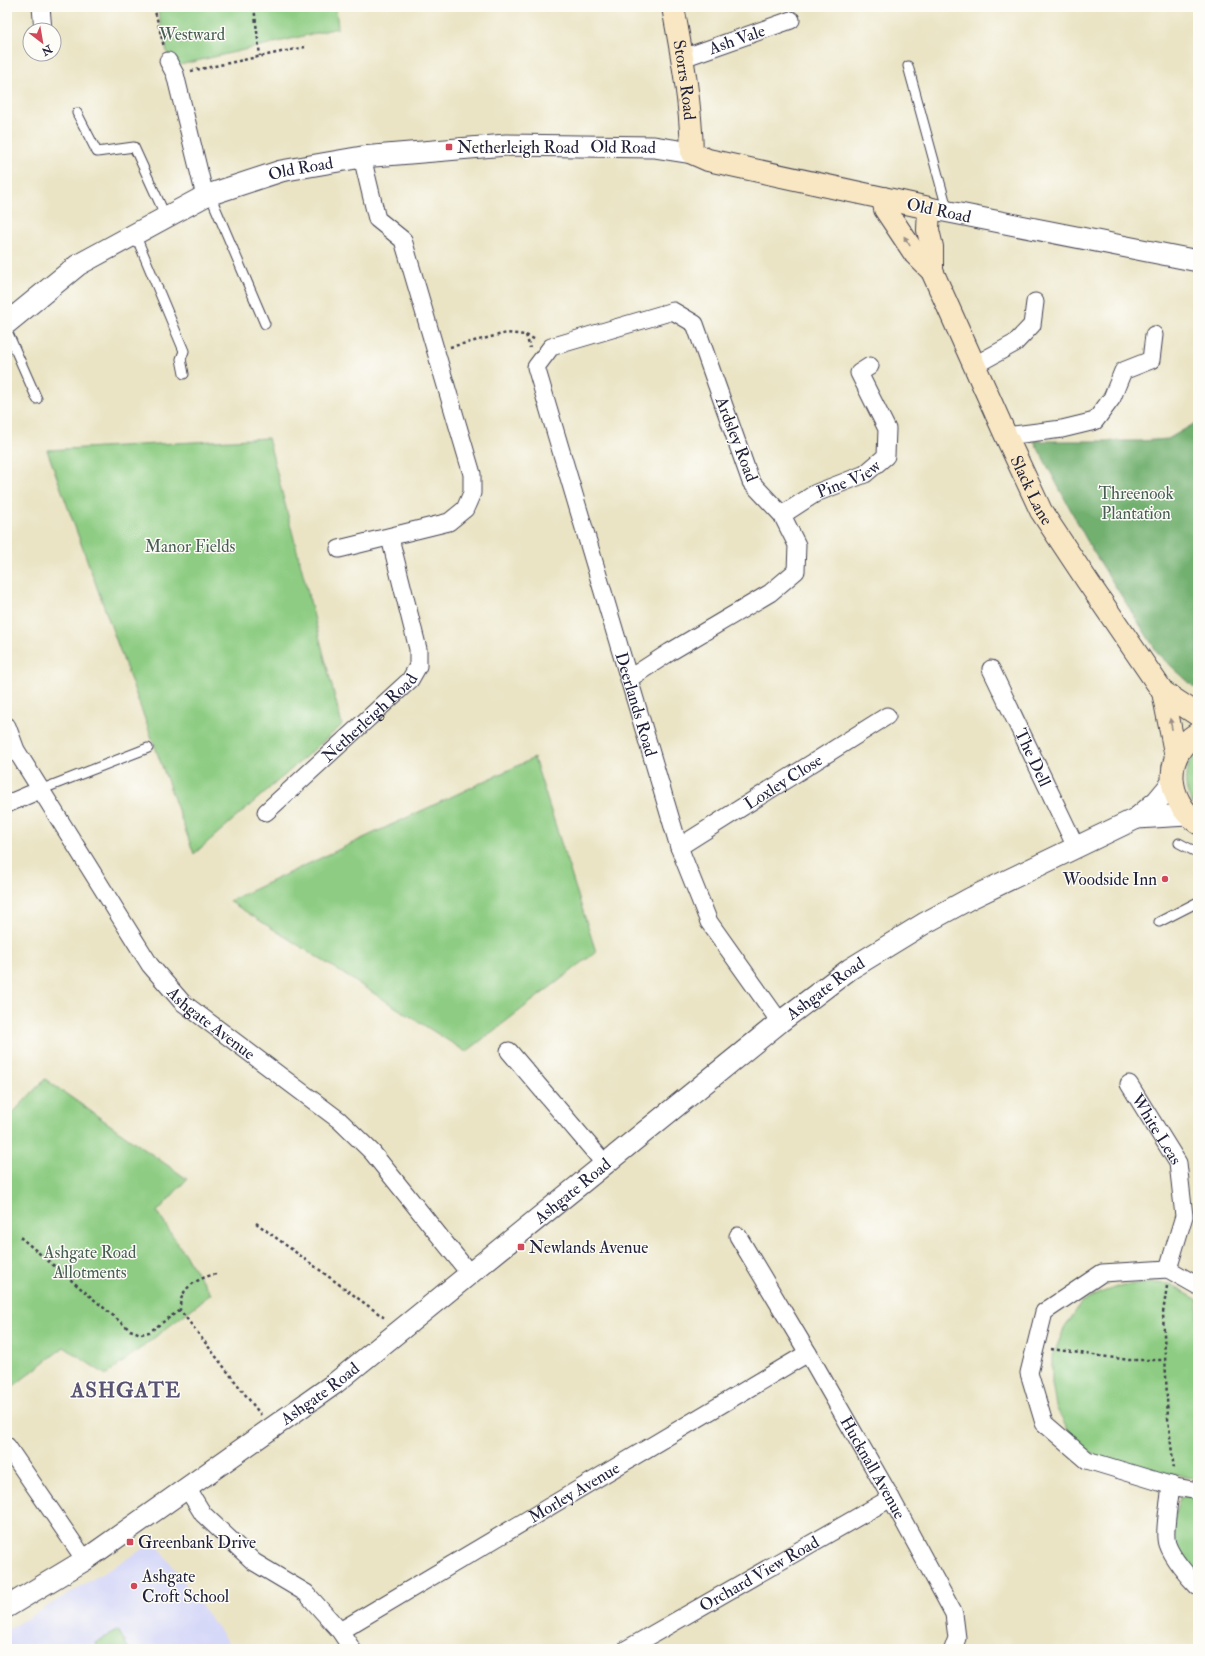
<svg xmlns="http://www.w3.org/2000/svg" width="1205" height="1656" font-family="'IM FELL Double Pica',serif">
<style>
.built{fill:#d6d8f8}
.green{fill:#8dcc82;stroke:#58775e}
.forest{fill:#72b070;stroke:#4a6956}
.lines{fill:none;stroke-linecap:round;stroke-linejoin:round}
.service-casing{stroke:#403f50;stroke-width:11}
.minor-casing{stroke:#403f50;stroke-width:19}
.tertiary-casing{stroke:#403f50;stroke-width:23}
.secondary-casing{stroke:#403f50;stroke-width:24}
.path{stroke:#403f50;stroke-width:2.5;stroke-dasharray:3 3;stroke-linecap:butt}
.service{stroke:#fff;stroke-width:9}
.minor{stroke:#fff;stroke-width:17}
.tertiary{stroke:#fff;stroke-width:21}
.secondary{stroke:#f9e7c3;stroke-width:22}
.oneway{fill:#988e86}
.poi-dot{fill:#d1495b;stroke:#fdfcf7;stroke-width:1.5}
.labels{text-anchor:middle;stroke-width:3;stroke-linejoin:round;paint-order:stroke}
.park-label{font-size:17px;fill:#475e54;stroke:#fdfcf7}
.street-label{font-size:17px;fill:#22223b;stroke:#fdfcf7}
.poi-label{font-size:17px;fill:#22223b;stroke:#fdfcf7;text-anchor:start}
.district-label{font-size:21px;font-weight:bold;letter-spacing:1px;fill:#5a5474;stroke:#fdfcf7}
</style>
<rect width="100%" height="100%" fill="#fdfcf7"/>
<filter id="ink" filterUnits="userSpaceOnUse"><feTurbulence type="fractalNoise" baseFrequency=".025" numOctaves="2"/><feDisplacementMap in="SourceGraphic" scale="8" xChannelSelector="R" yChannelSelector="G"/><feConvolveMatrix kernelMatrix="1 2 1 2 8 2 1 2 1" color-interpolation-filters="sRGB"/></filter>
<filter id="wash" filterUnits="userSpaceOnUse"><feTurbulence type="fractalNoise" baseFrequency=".012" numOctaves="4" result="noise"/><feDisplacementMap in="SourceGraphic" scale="16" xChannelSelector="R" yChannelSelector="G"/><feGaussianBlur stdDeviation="0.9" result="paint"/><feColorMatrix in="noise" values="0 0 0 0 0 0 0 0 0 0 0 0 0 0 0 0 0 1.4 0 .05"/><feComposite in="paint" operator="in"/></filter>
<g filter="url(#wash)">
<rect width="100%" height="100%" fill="#eae4c5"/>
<path class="built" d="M155,1542l78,107h-226v-19z"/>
<path class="green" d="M157,7h179l2,21 -163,38 -8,-14z
M268,438l74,287 -148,129 -147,-404z
M1198,750v60c-16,-18 -17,-41 0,-60z
M534,758l62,194 -130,100 -237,-151z
M45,1079l142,100 -30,33 54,82 -105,81 -42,-28 -57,44v-272z
M1155,1283l14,1 29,16v179l-75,-13 -38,-16 -16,-17 -13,-26 -4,-24v-25l12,-29 17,-26 19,-10 23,-8z
M1188,1495l10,1v84c-7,-9 -18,-20 -21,-30 -6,-16 -4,-36 3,-52z
M118,1630l11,19h-31l-3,-6z"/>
<path class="forest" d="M1198,424v263l-5,-1 -34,-31 -68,-107 -57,-107h106l28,-2 24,-14z"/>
</g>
<g filter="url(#ink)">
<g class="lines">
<g class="service-casing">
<path id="service" d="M908,66l40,146
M77,113l20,39 37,-5 32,70
M210,195l55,129
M135,234l49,117 -3,8 3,15
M7,331l30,68
M40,790l108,-42
M1179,843l19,10
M1159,922l39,-20"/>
</g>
<g class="minor-casing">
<g id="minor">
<path d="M41,7l2,23"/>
<path id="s1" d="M683,58l108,-38"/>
<path d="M168,61l7,13 30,122"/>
<path d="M975,365l40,-22 17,-18 3,-23"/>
<path d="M1006,436l56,-7 33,-8 17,-23 11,-27 28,-11 3,-25"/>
<path id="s2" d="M782,515l34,-22 49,-19 21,-18 1,-27 -28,-56 11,-7"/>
<path d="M339,549l110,-27 16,-13 7,-16v-19l-69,-234 -26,-21 -15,-62"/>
<path id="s3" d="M991,669l85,178"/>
<path id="s4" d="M630,678l40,-26 100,-59 26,-22 1,-26 -15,-30 -31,-33 -56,-158 -22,-13 -122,36 -15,20 143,480 30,75 71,100"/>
<path id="s5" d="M7,726l9,24 134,215 32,37 157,118 33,32 98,122"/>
<path d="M7,804l33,-14"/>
<path id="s6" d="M266,812l144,-132 8,-14v-17l-28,-111"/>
<path id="s7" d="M679,847l208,-131"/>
<path d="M509,1051l96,113"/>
<path id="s8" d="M1129,1084l49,79 6,53 -16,53"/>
<path id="s9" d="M738,1236l70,117 83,145 63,116 3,24 -4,11"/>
<path d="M1198,1286l-30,-17 -66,4 -58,39 -15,61 15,50 43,37 89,27 22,4"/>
<path d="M7,1446l78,114"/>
<path d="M1171,1485c-1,14 -8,47 -4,59 4,13 22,34 31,43"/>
<path d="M187,1488l16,26 51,48 52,31 34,38 12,18"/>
<path id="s10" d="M340,1631l468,-278"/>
<path id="s11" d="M627,1649l264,-151"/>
</g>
</g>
<g class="tertiary-casing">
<g id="tertiary">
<path d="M929,208l269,53"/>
<path id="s12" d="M7,323l71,-58 127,-69 76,-25 81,-14 144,-12 148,2 38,6"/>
<path d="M1137,818l50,-3"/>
<path id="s13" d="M7,1607l78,-47 249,-176 446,-362 70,-53 75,-46 46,-25 166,-80 20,-17 15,-18"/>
</g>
</g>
<g class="secondary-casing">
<g id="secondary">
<path id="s14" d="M673,7c9,48 18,97 19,146l16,7 221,48 -1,22 4,17v24"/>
<path id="s15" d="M883,198l2,11 30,45 17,17 74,165 35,75 47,71 75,110 35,23"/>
<path d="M1163,692l13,65"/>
<path d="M1198,733c-36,22 -32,67 0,90"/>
</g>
</g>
<path class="path" d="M154,7l10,40
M254,7l6,49
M191,71l114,-24
M526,335l10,5
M450,347l57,-14 19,2 4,13
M256,1223l130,96
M20,1237l110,93 11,4 8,-2 31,-22
M216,1274c-11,2 -30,10 -34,23 -2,4 -2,9 -2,13l81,105
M1167,1286l-4,27 5,106 6,51
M1051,1349l78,11h36"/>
<use href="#service" class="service"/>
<use href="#minor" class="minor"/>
<use href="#tertiary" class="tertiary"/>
<use href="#secondary" class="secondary"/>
</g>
<defs><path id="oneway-solid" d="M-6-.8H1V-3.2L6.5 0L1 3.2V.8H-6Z"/></defs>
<g class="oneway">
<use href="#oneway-solid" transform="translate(907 241) rotate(-122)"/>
<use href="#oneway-solid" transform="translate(1171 724) rotate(-101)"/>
</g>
</g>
<g class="poi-dot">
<rect x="445" y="143" width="8" height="8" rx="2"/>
<circle cx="1165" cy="879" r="4"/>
<rect x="517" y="1243" width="8" height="8" rx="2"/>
<rect x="126" y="1538" width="8" height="8" rx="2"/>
<circle cx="134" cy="1586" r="4"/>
</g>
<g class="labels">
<g class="park-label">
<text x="192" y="40">Westward</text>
<text x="1136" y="499">Threenook<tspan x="1136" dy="20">Plantation</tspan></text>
<text x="190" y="552">Manor Fields</text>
<text x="90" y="1258">Ashgate Road<tspan x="90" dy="20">Allotments</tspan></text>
</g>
<g class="street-label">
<text dy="6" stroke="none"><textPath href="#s1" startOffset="57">Ash Vale</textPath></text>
<text dy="6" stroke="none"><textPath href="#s14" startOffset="74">Storrs Road</textPath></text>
<text dy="6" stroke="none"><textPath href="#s12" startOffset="660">Old Road</textPath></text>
<text dy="6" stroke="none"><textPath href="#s12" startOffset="336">Old Road</textPath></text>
<text transform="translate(939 210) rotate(12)" y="6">Old Road</text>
<text transform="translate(737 439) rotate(69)" y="6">Ardsley Road</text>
<text dy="6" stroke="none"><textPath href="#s2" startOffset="76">Pine View</textPath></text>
<text dy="6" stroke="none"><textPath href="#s15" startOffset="330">Slack Lane</textPath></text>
<text dy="6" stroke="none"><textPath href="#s4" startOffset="1000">Deerlands Road</textPath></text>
<text dy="6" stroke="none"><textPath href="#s6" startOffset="140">Netherleigh Road</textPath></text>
<text dy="6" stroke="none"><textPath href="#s3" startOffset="98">The Dell</textPath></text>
<text dy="6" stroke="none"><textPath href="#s7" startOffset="123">Loxley Close</textPath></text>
<text dy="6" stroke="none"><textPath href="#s13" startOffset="1027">Ashgate Road</textPath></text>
<text dy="6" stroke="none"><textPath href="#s5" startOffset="364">Ashgate Avenue</textPath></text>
<text dy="6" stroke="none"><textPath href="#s8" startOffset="53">White Leas</textPath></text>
<text dy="6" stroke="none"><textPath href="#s13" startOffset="703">Ashgate Road</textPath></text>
<text dy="6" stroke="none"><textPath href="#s13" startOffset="379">Ashgate Road</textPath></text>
<text dy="6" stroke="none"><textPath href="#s9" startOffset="268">Hucknall Avenue</textPath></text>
<text dy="6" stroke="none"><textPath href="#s10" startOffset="272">Morley Avenue</textPath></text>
<text dy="6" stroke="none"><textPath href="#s11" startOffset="152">Orchard View Road</textPath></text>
</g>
<g class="poi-label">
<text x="457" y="153">Netherleigh Road</text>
<text x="1157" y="885" text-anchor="end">Woodside Inn</text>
<text x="529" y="1253">Newlands Avenue</text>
<text x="138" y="1548">Greenbank Drive</text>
<text x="142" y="1582">Ashgate<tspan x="142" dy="20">Croft School</tspan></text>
</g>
<g class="district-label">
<text x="126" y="1397">ASHGATE</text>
</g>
</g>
<rect width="1205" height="1656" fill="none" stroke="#fdfcf7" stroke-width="24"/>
<g transform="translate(42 42) rotate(149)"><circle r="19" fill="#fdfcf7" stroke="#a5a5ac"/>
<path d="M0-3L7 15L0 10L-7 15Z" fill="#d1495b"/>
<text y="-6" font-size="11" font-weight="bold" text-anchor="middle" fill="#22223b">N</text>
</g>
</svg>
